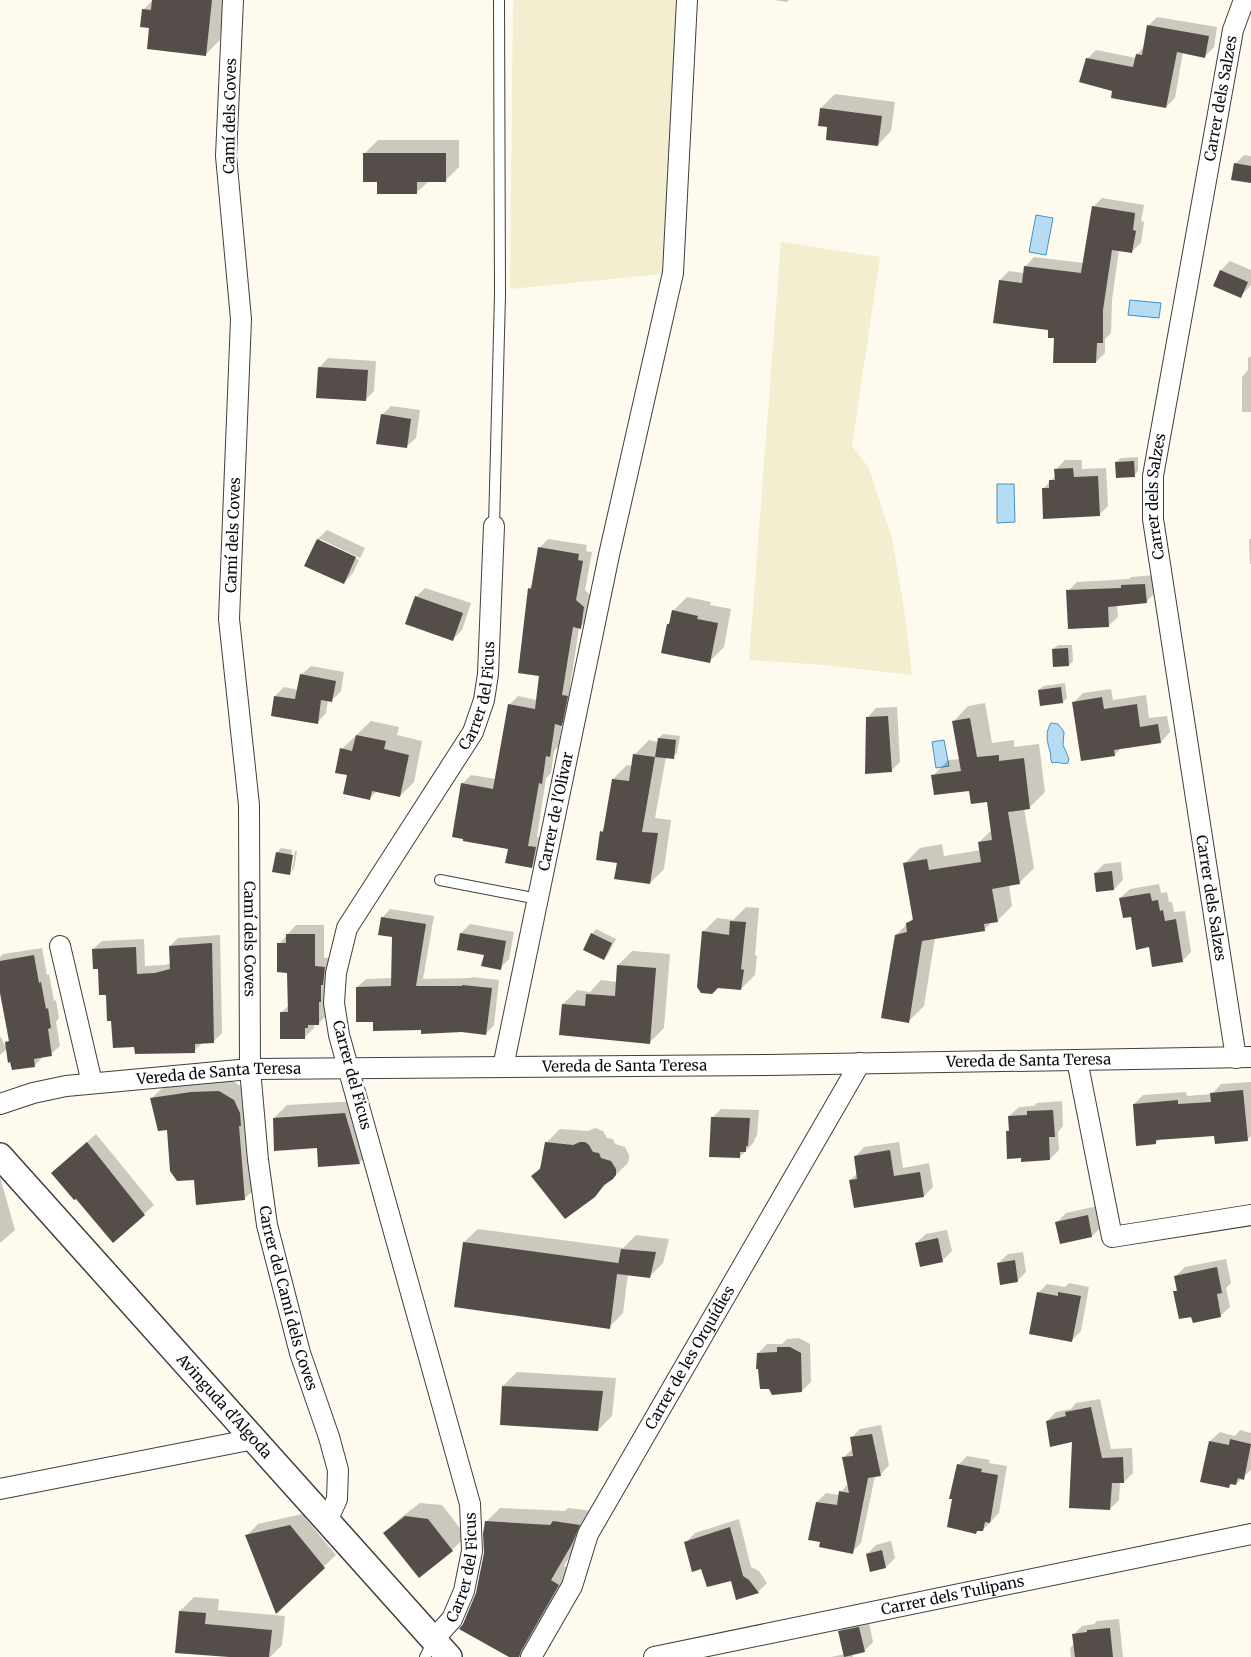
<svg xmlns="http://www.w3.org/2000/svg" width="1251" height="1657" font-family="Merriweather,serif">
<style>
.farmland{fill:#f2eecf}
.water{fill:#b5dcf2;stroke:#4192c4}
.shadow{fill:#0003}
.building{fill:#544d49}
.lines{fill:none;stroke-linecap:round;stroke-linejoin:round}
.service-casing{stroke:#3f3f3f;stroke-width:12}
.minor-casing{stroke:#3f3f3f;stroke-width:22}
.tertiary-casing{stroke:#3f3f3f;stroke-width:28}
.service{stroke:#fff;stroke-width:10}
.minor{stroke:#fff;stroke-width:20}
.tertiary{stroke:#fff;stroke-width:25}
.labels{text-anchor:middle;stroke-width:5;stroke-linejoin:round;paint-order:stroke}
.street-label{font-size:15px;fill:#0c0c0c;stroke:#fff}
</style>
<rect width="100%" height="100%" fill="#fefaed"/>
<path class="farmland" d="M513,0h164l-15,274 -152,15z
M781,242l99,15 -28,189 17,22 23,70 12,70 8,67 -88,-10 -75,-5z"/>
<path class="water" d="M1036,215l17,3 -7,37 -17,-3z
M1130,300l31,3 -2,15 -31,-3z
M997,484h17l1,38 -18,1z
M1051,723l7,1 6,8 -1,13 6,14 -1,4c-5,2 -9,-2 -16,0 -2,-5 -1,-8 -2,-12 -3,-9 -5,-19 1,-28z
M944,740l5,26 -13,2 -4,-26z"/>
<path class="shadow" d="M153,0h71l-4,40 -14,14 -55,-28 -8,-16z
M774,0h15l-2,2z
M1157,17l60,10 -3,20 -9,9 -22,-4 -8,46 -9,9 -52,-17 -27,-31 9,-9 40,8 1,-4 7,-7 4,-21z
M835,94l60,8 -4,29 -13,14 -49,-19 -8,-18z
M378,140h81v27l-14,14h-16l-13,12 -37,-12 -15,-27z
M1244,155l7,1v24l-16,-16z
M1102,198l42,7 -3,16 3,1 -3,21 -10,9 -12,-2 -7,50 -1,33 -6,6v14l-9,9 -41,-25 -6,-8 -49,-49 9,-9 15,2 1,-6 9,-10 50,6 9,-56z
M1230,261l21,9v15l-10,11 -26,-11 6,-15z
M1251,356v56h-9v-35l6,-7v-12z
M328,358l48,3 -2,30 -9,9 -46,-32z
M391,406l29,4 -4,28 -10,9 -24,-32z
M1138,457v14l-4,5 -18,-14 5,-4z
M1065,460h17v9l24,-1 2,38 -9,9 -56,-26 13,-14 -1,-5z
M327,530l38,18 -5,10 -40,-19v2l39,19 -6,13 -9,10 -38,-18 12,-26z
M1251,538v26h-1l-1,-24z
M548,539l39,6 -1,6 6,1 -7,38 8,8 -4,20 -10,10 -9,59 6,1 -6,27 -8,8 -3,23 -5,5 -3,22 -5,5 -9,59 8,1 -4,19 -9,9 -23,-18 -47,-64 9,-9 25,4 13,-74 9,-9 19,4 4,-25 -12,-86 4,-5 6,-36z
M1154,575l1,18 -9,9 -29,3 1,12 -10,9 -40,-35 9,-9 52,-3 2,-2z
M425,588l46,15 -9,27 -9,9 -37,-42z
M687,597l24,5 -1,3 21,4 -7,38 -14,14 -42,-37 3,-2 2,-11z
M1058,645h14l1,16 -4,4 -16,-16z
M311,666l33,6 -3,19 -9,9h-4l-2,13 -9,10 -42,-27 9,-9 15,3 2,-15z
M1065,683l2,15 -4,4 -24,-12 4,-4z
M1111,689l2,11 33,-5 3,23 18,-2 3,16 -9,10 -40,6 -6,7 -41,-53 9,-9z
M985,703l7,40 22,-3v7l25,-3 6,48 -16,16h-5l10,60 -15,15 -10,2 3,21 -15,15 -5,1 -8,8 -49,8 -11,68 -16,16 -12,-87 18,-18 -9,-54 15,-15 22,-4 2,12 37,-6 -2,-8 13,-12 -4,-29 -18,-12 -37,-13 15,-16 12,-1 -7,-37 15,-16z
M897,707l3,55 -9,9 -24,-53 9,-10z
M371,721l28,6 -2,8 25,6 -8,41 -14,14 -23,-5 -7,7 -28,-49z
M663,734l17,2 -3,17 -4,4h-7l-11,61 16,2 -7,49 -14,14 -32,-21 -17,-30 4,-5 8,-48 14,-14 6,1 2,-12 14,-14 9,2 1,-4z
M281,848l11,2 -3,20h3l3,-19h2l-3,18 -5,4 -12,-20z
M1121,862l2,18 -9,9 -19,-16 9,-9z
M1159,884l2,9 6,-1 2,10h3l2,10 11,-1 6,41 -9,9 -32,-15 -30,-48 10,-9z
M746,907l13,1 -4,47 2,1 -2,19 -14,14 -38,-57 14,-14 16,2z
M390,909l44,7 -11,63 48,-1 1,-1 27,3 -5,45 -8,9 -64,-5 -48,-8 -17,-34 9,-8 26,-1 2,-42 -12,-18z
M470,924l44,8 -5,27 -9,9 -39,-35z
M296,925h28v33h10l-6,56 -9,9 -5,1v4l-9,9 -24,-24 8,-8 -1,-34 -9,-27z
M596,929l20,10 -8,15 -4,5 -12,-25z
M220,935l2,98 -9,9h-10l-9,9 -59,-6 -28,-51 -14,-45 9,-8 42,-2 1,27 20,-1 6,-2 -1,-17 8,-8z
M42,948l5,27 2,-1 5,27 2,-1 3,18 -3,4 4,24 -9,8 -8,3 -9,9 -34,-80v-29l3,-3z
M632,951l38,3 -6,74 -14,14 -87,-38 14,-14 13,2 11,-12 16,2 1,-17z
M0,1036l7,13 -7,6z
M231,1080l14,9 11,99 -12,11 -49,-21 -43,-80 11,-11z
M1251,1082v54l-4,4 -32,-6 -55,5 -5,4 -21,-39 9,-9 43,-3 1,4 25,-2 9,-10z
M358,1101l14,49 -13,13 -41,-17 -44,-28 13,-13z
M1062,1101l1,25 -5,6 1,18 -9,9 -28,-2 -15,-25 3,-3 -1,-13 10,-9 15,-1 3,-3z
M721,1109l38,1 -2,26 -2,2 -1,4 -14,15 -28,-39z
M595,1128l8,3 4,7 6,1 2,5 10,3 4,8v5l-2,4 -33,32 -61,-20 8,-9 5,-24 14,-14 28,2z
M96,1134l58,71 -41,36 -51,-77z
M899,1142l4,26 26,-5 4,24 -9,9 -74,-16 8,-7 -3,-16 9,-10z
M0,1177l15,53 -15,13z
M1097,1206l4,21 -9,9 -35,-14 9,-9z
M478,1229l145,19 13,-13 33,4 -6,24 -14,14 -21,-3 -5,39 -14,14 -145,-85z
M947,1230l5,21 -9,9 -22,5 -5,-22 10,-9z
M1023,1252l3,20 -9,9 -19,-18 10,-9z
M1226,1259l5,24 -5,5 4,19 -10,9 -45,-24 3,-4 -2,-12 9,-9z
M1069,1283l20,4 -8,44 -9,9 -34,-47 9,-9 18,3z
M799,1338l11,6 1,38 -9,9 -44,-38 9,-9h15l5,-5z
M517,1372l99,6 -4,38 -14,14 -95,-44z
M1100,1399l11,50 21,-1 1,25 -9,9h-4l-1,18 -9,9 -37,-68 -26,-20 9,-9 15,-3 5,-6z
M881,1425l8,40 -9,10 -5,1 -14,67 -9,9 -30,-11 -13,-2 8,-37 9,-9 14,2 1,-3 7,-8 -5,-26 10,-10 -2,-10 9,-9z
M1240,1430l11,3v37l-15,14 -4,-1 -3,4 -19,-46 10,-9 15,4z
M967,1456l23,4 -1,3 18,3 -8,47 -16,17 -4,-1 -3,3 -23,-34 5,-33z
M420,1503l22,2 24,31 -14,14 -32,26 -35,-43 14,-14z
M500,1508l65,3 3,-3 25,3 -7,18 -22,37 8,4 -49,87h-12l-34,-63 8,-41 1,-31z
M302,1514l34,41 -60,56 -30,-75 12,-12z
M739,1519l12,48 8,4 8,12 -9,9 -26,-13 -30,-11 -16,-26 9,-9z
M891,1541l4,17 -9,9 -19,-13 9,-9z
M194,1597l25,2 -1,11 67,6 -3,29 -12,12h-25l-65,-46z
M868,1618l5,24 -9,9 -12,2 1,4h-22l14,-3 -5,-22 9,-10z
M1119,1619l4,38h-52l-1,-9 4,-4 -1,-9 9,-9 12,-2 3,-3z"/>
<path class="building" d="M152,0h60l-6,56 -59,-7 2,-21 -9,-1 2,-18 9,1z
M1147,25l62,11 -4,22 -28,-6 -11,56 -55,-10 1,-7 -33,-9 7,-24 47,9 3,-13 6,1z
M820,108l62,8 -4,30 -52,-6 1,-13 -9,-1z
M363,153h83v29h-29v12h-40v-12h-14z
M1234,163l17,3v17l-20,-3z
M1092,206l43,7 -2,17 3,1 -4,22 -20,-3 -9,60v33h-6l-1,20h-43l1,-25h-6v-8l-55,-7 6,-43 23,3 2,-17 57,7z
M1220,270l28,12 -7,16 -28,-12z
M318,367l50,3 -2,31 -50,-3z
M381,414l30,5 -4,29 -31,-4z
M1134,461l1,16 -19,1 -1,-16z
M1073,468l1,9 24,-1 2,40 -57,3 -1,-31h7v-8h6l-1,-11z
M317,539l39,18 -12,27 -40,-18z
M538,547l41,7 -1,6 5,1 -7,39 8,7 -3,22 -8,-2 -11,68 6,1 -6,30 -7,-2 -5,33 -4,-1 -4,28 -3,-1 -11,63 8,1 -4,21 -27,-5 3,-14 -45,-8v-2l-11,-2 9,-54 32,6 15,-85 27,5 4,-33 -21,-3 10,-85 3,1z
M1145,584l2,19 -39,4 1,20 -41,2 -2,-39 55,-2v-3z
M415,596l48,17 -10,28 -48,-17z
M672,610l26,6 -1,3 21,4 -8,40 -49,-10 6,-29h2z
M1068,648l1,18 -16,1 -1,-18z
M300,674l36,7 -4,21 -11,-2 -3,24 -47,-8 3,-20 21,3z
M1061,687l2,16 -23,3 -2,-16z
M1102,697l2,12 33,-5 3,23 18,-3 3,19 -47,7 1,6 -34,5 -9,-59z
M888,716l4,56 -27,2 1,-57z
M970,718l7,39 22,-2v6l25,-3 6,51 -22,3 12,72 -28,5 6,33 -14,2 1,7 -63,10 -13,82 -28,-5 14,-83 12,-3 -1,-9 7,-3 -10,-57 24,-4 2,11 52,-8 -3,-20 14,-2 -5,-38 -16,2 -2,-13 -35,4 -3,-20 30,-4 -9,-50z
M356,735l30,6 -2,8 25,6 -9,42 -28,-6 -2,9 -27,-6 4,-19 -12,-2 5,-25 12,3z
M658,738l18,2 -2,19 -19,-2z
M633,754l22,3 -13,75 16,1 -8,51 -36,-5 3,-16 -21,-3 4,-29 3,1 9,-53 17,2z
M276,852l17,3 -3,20 -18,-3z
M1112,871l2,19 -18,2 -2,-19z
M1150,893l2,8 6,-1 2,11 3,-1 2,11 11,-2 7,43 -31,5 -3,-20 -13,3 -5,-33 -8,1 -4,-20z
M381,917l45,7 -10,62h46v-1l30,3 -6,47 -24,-3 -41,2v-4l-48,1v-9h-17v-35l35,-1 1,-49 -14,-2z
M730,921l16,1 -5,47 3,1 -3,20 -23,-2 -6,6 -11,-1 -4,-6 5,-56 27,4z
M460,933l46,8 -5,29 -20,-4 3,-11 -27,-5z
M591,933l21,10 -8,17 -21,-10z
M286,934h29v32l10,1 -2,18h-2v17h-2v23h-11v3h-3v11h-25v-27h8l-1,-39 -10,-1v-29h9z
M212,943l2,100 -19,1v9l-60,1 -1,-7 -21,1 -2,-27h-4l-1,-26h-7l-1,-26h-5l-1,-20 44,-2 1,27 18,-1 15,-4 -1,-23z
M34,955l5,28 2,-1 5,27 2,-1 3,20 -3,1 4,27 -18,3 1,8 -23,3 -2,-8 -2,1 -3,-21 4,-1 -9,-48v-32z
M617,965l39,3 -6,76 -91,-9 3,-31 23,2 1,-12 29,2z
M1243,1090l5,51 -33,3 -1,-8 -58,4v4l-20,2 -3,-42 45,-4v4l33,-2 -1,-9z
M219,1091l15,9 6,13 1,13h-2l6,74 -49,5 -2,-25 -17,1 -7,-10 -3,-41 -9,1 -8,-33 41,-6z
M1053,1110l2,27h-6l1,23 -29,2v-4l-14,1 -1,-28h3l-1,-15 19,-1v-4z
M345,1113l15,51 -42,3 -1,-19 -43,3 -1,-33z
M711,1117l39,1 -2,28h-2v6h-6v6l-31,-1z
M87,1142l58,73 -32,28 -37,-44 -2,1 -23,-27z
M545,1142l28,3 7,-3h5l4,3 4,7 6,1 2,5 10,3 5,8v6l-3,4 -9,6 -9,12 -30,22 -34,-43 9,-7z
M890,1150l4,26 26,-4 4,25 -70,11 -5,-28 8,-1 -3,-23z
M1088,1215l4,22 -32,7 -5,-22z
M938,1238l5,24 -23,5 -5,-24z
M463,1242l155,21v2l3,-16 35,3 -6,26 -33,-4 -7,55 -156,-22z
M1015,1260l3,22 -18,3 -3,-22z
M1217,1267l5,26 -5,1 4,23 -28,6 -2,-6 -12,2 -6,-28h4l-3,-15z
M1037,1292l21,4v-4l23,4 -9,46 -43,-8z
M777,1347h13l11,6 1,39 -30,3 -3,-6h-9l-2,-20h-2l1,-16 20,-1z
M502,1386l101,5 -5,40 -98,-6z
M1091,1407l11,51 21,-1 1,26h-12l-2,27 -41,-2 3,-66 -22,5 -4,-26 20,-5 -1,-4z
M872,1434l9,42 -13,2 -15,76 -34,-7 1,-5 -12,-2 8,-38 21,3 2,-14 10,2 -7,-36 11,-1 -3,-19z
M1230,1439l21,5 -7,36 -6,-2 -2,7 -6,-1 -1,4 -29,-6 9,-41 20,4z
M957,1464l25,5 -1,3 17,3 -8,48 -5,-1 -2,9h-6l-1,3 -29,-7 5,-28h-3z
M405,1516l23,3 25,32 -34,27 -36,-45z
M485,1521l65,4 3,-4 27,4 -8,19 -21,36 8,5 -38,66 -2,6h-10l-50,-28 4,-5 13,-31 8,-40 -1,-19z
M290,1525l35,43 -49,46 -31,-79z
M730,1527l13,49 6,4 10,13 -23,7 -5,-19 -24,6 -6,-18 -9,3 -8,-30z
M882,1550l4,18 -16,4 -4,-18z
M179,1611l27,2 -1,11 67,6 -3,27h-40l-54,-4z
M859,1627l6,25 -21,5 -6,-26z
M1110,1628l3,29h-38l-3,-23 15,-2v-2z"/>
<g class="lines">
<g class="service-casing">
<path id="service" d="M494,526l6,-231 -1,-295
M440,880l98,19
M425,1657l8,-16"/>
</g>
<g class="minor-casing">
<g id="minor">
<path id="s1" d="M233,0l-7,156 15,163 -12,300 20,186 1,264 8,91 9,65 33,128 29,84 9,33 -1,29 -10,22"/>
<path d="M60,946l32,137"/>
<path id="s2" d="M1236,1058l-83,-539v-43l80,-446 11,-30"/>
<path d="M1077,1060l35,177 139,-22"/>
<path id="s3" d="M503,1067l106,-512 64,-282 14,-273"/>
<path id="s4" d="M0,1104l33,-11 33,-7 184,-17 518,-4 483,-8"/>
<path d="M0,1489l254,-50"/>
<path id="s5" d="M433,1640l19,-21 12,-28 8,-40 -2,-47 -131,-469 -5,-32 2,-30 11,-45 126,-196 11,-32 4,-26 6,-148"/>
<path id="s6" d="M531,1657l41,-71 16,-52 272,-471"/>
<path id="s7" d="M654,1657l597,-123"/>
</g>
</g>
<g class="tertiary-casing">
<g id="tertiary">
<path id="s8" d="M0,1156l449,501"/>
</g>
</g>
<use href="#service" class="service"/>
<use href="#minor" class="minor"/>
<use href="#tertiary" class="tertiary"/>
</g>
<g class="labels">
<g class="street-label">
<text dy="5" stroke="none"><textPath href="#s2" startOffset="972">Carrer dels Salzes</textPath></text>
<text transform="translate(230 116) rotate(-89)" y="5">Camí dels Coves</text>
<text dy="5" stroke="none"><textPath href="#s2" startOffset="568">Carrer dels Salzes</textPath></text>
<text transform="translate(233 535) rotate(-88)" y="5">Camí dels Coves</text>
<text dy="5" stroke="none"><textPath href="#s5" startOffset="1012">Carrer del Ficus</textPath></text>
<text dy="5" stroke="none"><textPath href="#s3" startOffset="261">Carrer de l'Olivar</textPath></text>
<text transform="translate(1211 898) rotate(81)" y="5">Carrer dels Salzes</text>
<text dy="5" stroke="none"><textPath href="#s1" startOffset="941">Camí dels Coves</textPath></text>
<text dy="5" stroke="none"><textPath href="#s4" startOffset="1032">Vereda de Santa Teresa</textPath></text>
<text dy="5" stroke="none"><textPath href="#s4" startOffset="628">Vereda de Santa Teresa</textPath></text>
<text dy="5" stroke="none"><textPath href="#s4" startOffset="222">Vereda de Santa Teresa</textPath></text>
<text transform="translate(352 1075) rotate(75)" y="5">Carrer del Ficus</text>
<text dy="5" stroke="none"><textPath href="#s1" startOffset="1304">Carrer del Camí dels Coves</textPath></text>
<text dy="5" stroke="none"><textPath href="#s6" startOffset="340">Carrer de les Orquídies</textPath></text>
<text dy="5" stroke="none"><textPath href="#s8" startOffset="336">Avinguda d'Algoda</textPath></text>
<text dy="5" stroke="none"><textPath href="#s5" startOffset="82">Carrer del Ficus</textPath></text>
<text dy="5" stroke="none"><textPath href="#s7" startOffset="305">Carrer dels Tulipans</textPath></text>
</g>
</g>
</svg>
